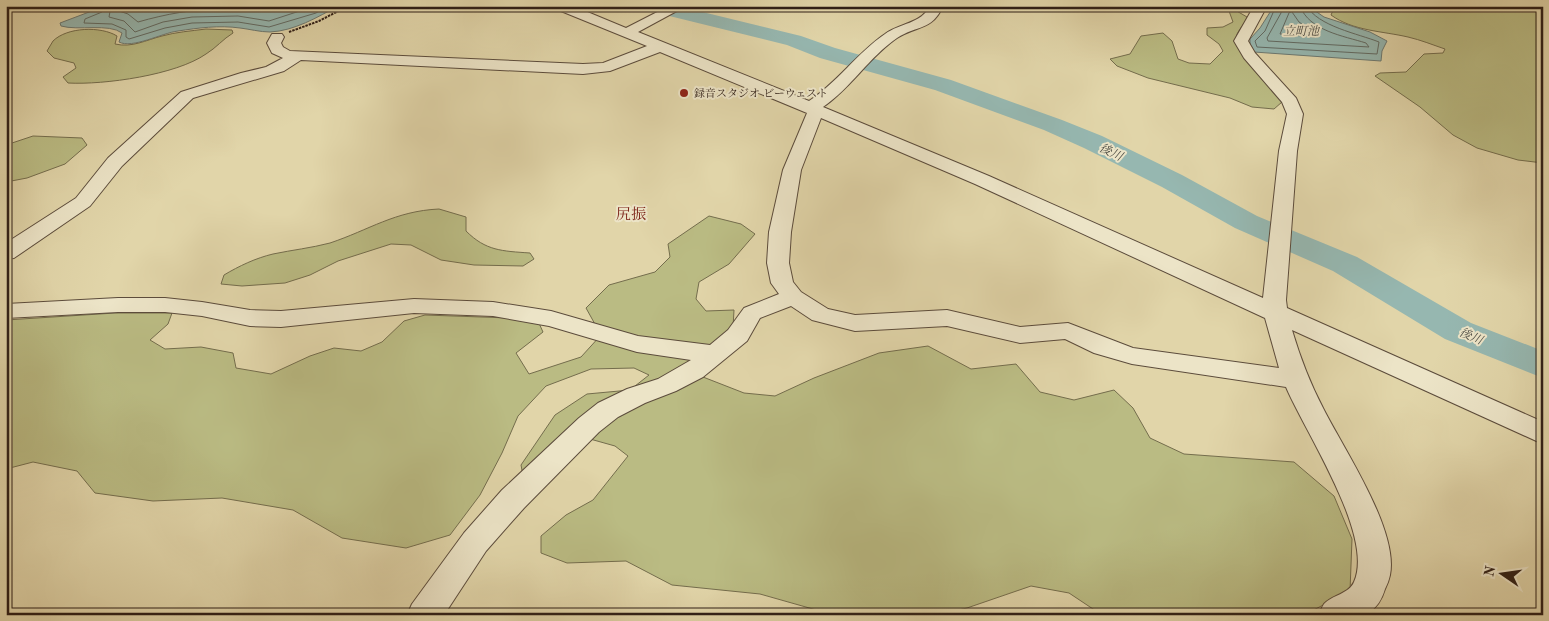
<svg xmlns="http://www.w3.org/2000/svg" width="1549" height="621" font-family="'Old Standard TT','Noto Serif JP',serif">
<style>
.green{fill:#babb83;stroke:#746d4d}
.water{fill:#96b7b0;stroke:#6d7a73}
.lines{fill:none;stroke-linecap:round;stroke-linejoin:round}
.shore{stroke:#626b64;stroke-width:1}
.river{fill:#96b7b0;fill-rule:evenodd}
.minor-casing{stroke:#5c4c3c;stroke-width:2}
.path{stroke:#2f1f17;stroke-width:2;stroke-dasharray:2.5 1;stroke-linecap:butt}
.minor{fill:#ece4c7;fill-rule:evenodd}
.poi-dot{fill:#8f2418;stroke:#ece4c7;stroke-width:2}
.labels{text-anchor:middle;stroke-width:4;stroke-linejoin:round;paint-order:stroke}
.far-poi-label{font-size:11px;fill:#2f1f17;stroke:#ece4c7;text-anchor:start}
.far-water-label{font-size:12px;font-style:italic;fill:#4e4d45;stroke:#ece4c7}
.neighbourhood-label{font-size:15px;fill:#7a1f14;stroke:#ece4c7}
</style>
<rect width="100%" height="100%" fill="#e1d5a9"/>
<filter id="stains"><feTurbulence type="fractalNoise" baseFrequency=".004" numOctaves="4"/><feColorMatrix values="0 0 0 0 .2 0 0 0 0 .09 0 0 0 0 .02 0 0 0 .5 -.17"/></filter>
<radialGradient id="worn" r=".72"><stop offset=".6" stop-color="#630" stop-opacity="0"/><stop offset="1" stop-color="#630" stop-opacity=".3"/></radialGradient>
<path class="green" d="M1335,6h208v157l-25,-3 -41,-12 -24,-13 -33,-28 -45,-31 5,-3 26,-1 18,-18 19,-1 2,-4c-12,-4 -24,-9 -37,-12 -26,-6 -55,-6 -77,-22z
M1235,10l12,7c-2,8 -11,14 -11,22l46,63 -8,7 -22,-2 -22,-9 -82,-20 -31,-12 -7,-7 20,-5 11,-18 22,-3 9,8 6,18 11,4 21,1 13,-13 -4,-7 -12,-9v-7l16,-1 10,-5 -4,-11z
M206,29l26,1 1,3c-10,6 -17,15 -27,21 -30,21 -102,31 -138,29l-5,-6 13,-9 -2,-5 -20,-5 -7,-7c2,-3 4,-7 6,-10 14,-14 48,-15 64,-5l-2,8c17,4 31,-4 47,-8 14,-4 29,-5 44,-7z
M33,136l49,2 5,7 -22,19 -38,14 -21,4v-37z
M439,209l27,8v14c20,20 36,20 64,22l4,6 -11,7 -49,-1 -33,-5 -30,-15 -20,-1 -53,17 -28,14 -25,8 -43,3 -21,-2 3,-9c15,-9 32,-17 49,-21 19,-4 38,-6 57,-11 39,-13 65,-32 109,-34z
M709,216l32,8 14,10 -26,30 -30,18 -3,17 10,12 28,-1 -1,18 -30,49 41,16 31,3 39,-18 65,-25 49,-7 43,23 45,-5 24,28 34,8 40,-10 19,18 17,30 34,16 110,8 40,34 18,43 -2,52 -46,24h-202l-33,-22 -38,-7 -64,22 -30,7h-95l-15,-2 -67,-19 -88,-9 -46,-24 -59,2 -26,-10v-17l25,-21 27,-15 35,-44 -13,-10 -25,-7 -66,42 -3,-16 34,-50 32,-21 43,-4 19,-15 -15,-7 -43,1 -45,17 -28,30 -16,37 -22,42 -30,40 -44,13 -64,-10 -49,-28 -71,-12 -69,3 -58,-8 -18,-22 -44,-9 -27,7v-149l109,-7h57l-4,11 -18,16 15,9 36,-2 32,6 3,15 35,6 39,-18 24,-8 27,3 21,-9 22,-21 21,-6 112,4 6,13 -27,21 13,21 52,-17 20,-22 -15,-27 23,-23 46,-13 15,-15 -2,-13z"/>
<path class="water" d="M105,6h233c-20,11 -44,25 -68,26 -10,0 -21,-3 -30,-4 -21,-3 -42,0 -62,3 -16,2 -46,18 -59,11l3,-9c-13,-10 -44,-2 -61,-7l-1,-3z
M1274,6l37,2 13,9 46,15 17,9 -5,10 -1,10 -127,-9 -4,-7v-6l10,-11z"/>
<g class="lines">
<path class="shore" d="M104,6l-2,6 -17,7 -1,4 28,1 14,6v7l3,2 36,-11 27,-5 46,-1 31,5 47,-14 12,-7
M111,6l-2,11 15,4 11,11 28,-10 29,-5 46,-1 31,5 46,-15
M118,6l1,5 9,3 10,8c28,-8 55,-13 84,-13 26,-1 48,5 73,-3
M1276,6l-11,25 -10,10 2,6 120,7 2,-12c-20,-8 -62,-16 -72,-36
M1282,6l-1,7 -14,25 1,3 101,6 -3,-4c-22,-7 -57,-12 -66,-37
M1292,12l7,10 16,11v4l-35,-3 9,-21z"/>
<path class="river" d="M642,6h36l123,30 34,12 116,32 111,40 40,16 80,39 75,41 100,41 114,66 72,28v27l-98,-39 -112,-68 -98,-43 -73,-41 -78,-39 -40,-18 -109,-40 -115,-32 -33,-13 -142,-35z"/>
<g class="minor-casing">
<path id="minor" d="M555,6h18l53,22 43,-22h17l-48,26 171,69c28,-18 48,-48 76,-67 15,-11 36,-10 45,-28h13c-11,25 -26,19 -46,32 -28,19 -46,50 -74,69l166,69 274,122 16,-147 8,-37 -5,-12 -38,-44 -10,-17 20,-35h13l-19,35 7,12 41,45 7,16 -6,37 -11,149 1,8 256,114v22l-251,-114c8,27 18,53 31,78 20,40 76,122 67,167 -1,5 -3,10 -5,14 -3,10 -8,19 -17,24 -8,5 -38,2 -49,2 1,-3 3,-8 5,-11 8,-9 25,-10 30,-22 21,-46 -49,-150 -68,-195l-154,-23 -38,-11 -29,-14 -45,4 -73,-17 -92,5 -43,-11 -21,-14 -31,12 -13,23 -44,36 -27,14 -31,12 -27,14 -19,15 -75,76 -38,43 -42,64h-37l5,-11 52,-71 38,-43 77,-72 19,-15 29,-14 31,-10 33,-19 -54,-8 -88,-26 -56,-10 -79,-3 -133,14 -31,-1 -48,-10 -37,-4h-47l-112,6v-14l112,-6h47l37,4 48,8 31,1 133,-12 79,3 58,9 87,25 72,9 18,-15 16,-22 35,-14 -8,-11 -4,-20 2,-31 14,-62 24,-57 -147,-61 -50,19 -27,3 -282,-14 -17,11 -91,27 -71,68 -32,40 -76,52 -8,1v-16l70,-45 32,-40 73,-66 60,-19 25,-6 17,-9 -11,-5 -5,-10 5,-9h10l2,3 -3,6 2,4 7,4 293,13 20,-1 44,-17 -91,-37zM821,118l154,66 290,134 14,50 -146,-20 -65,-25 -48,4 -73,-17 -92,5 -27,-6 -27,-17 -8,-10 -4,-19 2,-31 10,-62z"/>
</g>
<path class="path" d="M289,32l30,-11 29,-15"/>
<use href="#minor" class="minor"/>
</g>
<circle class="poi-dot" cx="684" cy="93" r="5"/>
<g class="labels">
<g class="far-poi-label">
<text x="694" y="97">録音スタジオ ビーウェスト</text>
</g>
<g class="far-water-label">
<text x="1301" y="35">立町池</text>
<text transform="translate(1111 152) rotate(25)" y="4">後川</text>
<text transform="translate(1471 336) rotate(23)" y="4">後川</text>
</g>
<g class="neighbourhood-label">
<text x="631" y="219">尻振</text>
</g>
</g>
<rect width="1549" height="621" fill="none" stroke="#e1d5a9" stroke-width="25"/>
<rect x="8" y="8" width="1534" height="606" fill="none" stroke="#2f1f17" stroke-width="2.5"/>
<rect x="12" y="12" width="1524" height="596" fill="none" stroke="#2f1f17"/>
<g transform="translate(1502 574) rotate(283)" stroke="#ece4c7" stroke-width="4" paint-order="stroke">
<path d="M0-4L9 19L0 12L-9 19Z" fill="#2f1f17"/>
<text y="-8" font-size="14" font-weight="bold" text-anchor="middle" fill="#2f1f17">N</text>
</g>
<rect width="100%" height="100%" filter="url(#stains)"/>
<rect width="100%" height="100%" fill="url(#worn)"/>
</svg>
